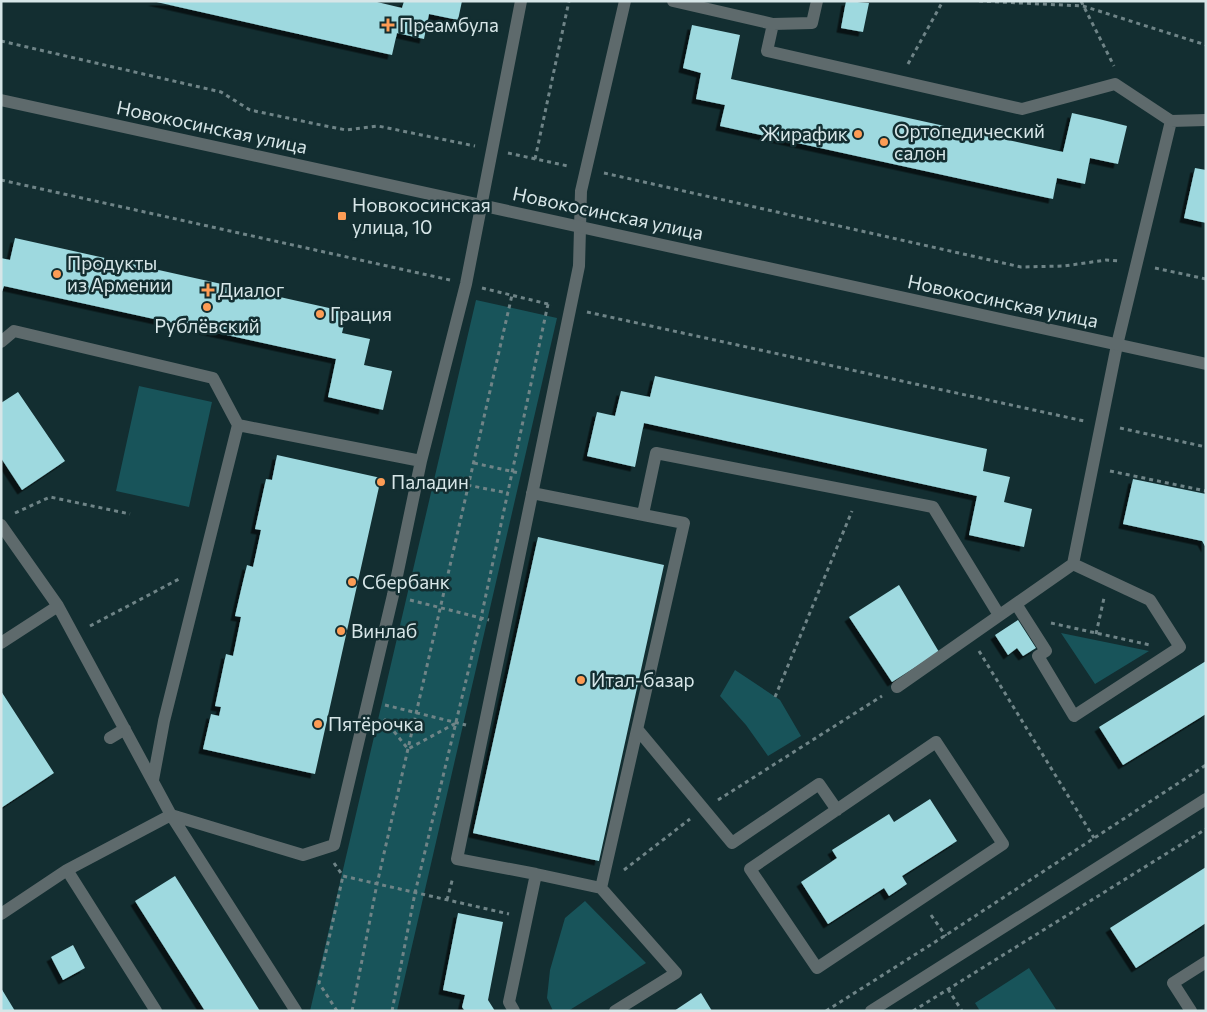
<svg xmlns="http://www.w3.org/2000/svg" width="1207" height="1012" font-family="Commissioner,sans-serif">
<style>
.green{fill:#18545a}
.building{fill:#9ed9df;filter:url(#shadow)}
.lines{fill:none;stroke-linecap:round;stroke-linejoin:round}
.path{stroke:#6f8487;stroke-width:3;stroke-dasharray:4 4;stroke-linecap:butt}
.service{stroke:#5e6a6c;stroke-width:12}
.tertiary{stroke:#5e6a6c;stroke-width:12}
.poi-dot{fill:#fd9c55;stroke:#132e31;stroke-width:2}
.labels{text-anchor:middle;stroke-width:5;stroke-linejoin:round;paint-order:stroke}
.poi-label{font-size:19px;fill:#d7e6e8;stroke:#132e31;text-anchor:start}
.street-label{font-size:19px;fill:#d7e6e8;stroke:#132e31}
</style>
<defs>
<filter id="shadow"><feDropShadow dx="-4.5" dy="4.5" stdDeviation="0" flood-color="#0009"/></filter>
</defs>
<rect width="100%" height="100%" fill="#132e31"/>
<path class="green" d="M476,300l81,18 -160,693h-87z
M139,386l73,16 -23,105 -73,-16z
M1061,633l88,18 -54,33z
M735,670l45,30 21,36 -33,20 -22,-31 -26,-29z
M585,901l61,62 -78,48h-15l-6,-13 3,-28 15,-52z
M1029,968l28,43h-77l-5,-8z"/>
<path class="building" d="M152,1h221l29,7 2,-7h58l-4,19 -29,-6 -5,25 -27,-6 -5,22z
M846,1l23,2 -6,29 -22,-4z
M692,25l48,10 -9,44 332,73 9,-39 27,6 28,7 -9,38 -28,-6 -5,26 -28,-6 -4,21 -333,-73 5,-21 -29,-6 5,-26 -18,-5z
M1195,168l11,2v53l-22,-5z
M15,238l332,74 -5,21 28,6 -6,26 28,6 -9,39 -55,-13 8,-38 -332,-73 -3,8v-36l9,2z
M655,376l332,73 -4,22 27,6 -6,25 28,7 -8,38 -55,-12 8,-39 -333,-73 -9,44 -48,-11 10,-44 18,4 6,-25 29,6z
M18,392l47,69 -43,29 -21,-32v-55z
M277,455l104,23 -66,296 -112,-25 8,-35 8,2 2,-9 -6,-1 11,-52 7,2 8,-39 -6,-1 6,-26 6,-25 6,2 8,-37 -6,-1 11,-50 6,1z
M1133,479l73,15v54l-4,-7 -79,-17z
M538,537l126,28 -65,296 -126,-28z
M899,585l40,67 -47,30 -43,-65z
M1018,620l18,28 -13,8 -6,-8 -9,7 -13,-20z
M1206,661v53l-83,51 -24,-38z
M1,691l53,82 -53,35z
M930,799l27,42 -55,35 5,8 -18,12 -5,-8 -56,36 -27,-42 36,-24 -5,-8 57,-36 5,8z
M1206,867v56l-70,45 -26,-40z
M175,876l85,135h-55l-70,-110z
M458,913l45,9 -15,78 7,11h-30l-3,-4 3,-12 -22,-5z
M73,945l12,23 -22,12 -12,-23z
M1,988l14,23h-14z
M701,993l11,18h-38z"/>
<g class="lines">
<path class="path" d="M979,1l104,5 123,39
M1081,1l33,65
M1,41l220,51 29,18 66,14 30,6 32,-4 97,20
M908,64l35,-63
M508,153l60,13
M535,159l34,-158
M604,173l417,94 43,-1 42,-6 13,1
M1,180l449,100
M1155,268l51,11
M482,288l70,17
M587,312l497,109
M1120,428l86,19
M474,463l45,10
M1110,471l96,20
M436,479l72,14
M15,513l35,-16 80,17
M410,600l79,20
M1051,623l99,22
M90,626l89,-47
M1096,634l8,-36
M979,651l115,187
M775,697l77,-186
M385,705l81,20
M384,719l24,30 48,-26
M718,800l164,-104
M334,863l9,13 166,38
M624,870l66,-51
M447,900l6,-23
M931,915l15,21
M948,989l14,22
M337,1011l-18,-28 24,-107
M352,1011l25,-127 135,-589
M392,1011l23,-118 66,-275 67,-314
M826,1011l120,-76 260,-170
M913,1011l293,-182"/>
<path class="service" d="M673,1l100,23 -6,27 255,58 93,-25 56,37 35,-1
M773,24l39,-1 5,-22
M1,342l13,-11 199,47 25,47 -74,296 -11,59
M238,425l183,36
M532,493l152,30 -83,365
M643,514l13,-61 277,54 66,108
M1,525l57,81 113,209 125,196
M1016,604l30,47 -8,5 36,60 106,-69 -30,-47 -77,-36
M1,643l57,-37
M897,687l176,-123 44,-219 54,-224
M638,730l94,113 87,-59 18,26
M110,738l15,-9
M936,742l67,102 -186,124 -67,-99z
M67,870l89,141
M1,914l66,-44 104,-55 132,40 31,-10 59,-250 28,-134 45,-177 55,-283
M514,1011l-5,-9 27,-128
M615,1011l61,-38 -75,-85 -65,-14 -79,-15 122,-593 2,-75 44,-190
M871,1011l335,-212
M1191,1011l-18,-28 33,-21"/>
<path class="tertiary" d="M1,100l1205,264"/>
</g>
<g class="poi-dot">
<path d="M385.5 17.5h5v5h5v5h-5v5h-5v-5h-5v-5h5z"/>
<circle cx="858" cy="134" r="5"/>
<circle cx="884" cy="142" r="5"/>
<rect x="337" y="211" width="10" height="10" rx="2.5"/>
<circle cx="57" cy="274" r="5"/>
<path d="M205.5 282.5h5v5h5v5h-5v5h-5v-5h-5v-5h5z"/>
<circle cx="207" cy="307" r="5"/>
<circle cx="320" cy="314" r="5"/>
<circle cx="381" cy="482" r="5"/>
<circle cx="352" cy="582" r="5"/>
<circle cx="341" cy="631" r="5"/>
<circle cx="581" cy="680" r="5"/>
<circle cx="318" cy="724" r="5"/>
</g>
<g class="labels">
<g class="poi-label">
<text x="399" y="32">Преамбула</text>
<text x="894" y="138">Ортопедический<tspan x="894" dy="22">салон</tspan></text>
<text x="848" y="141" text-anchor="end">Жирафик</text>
<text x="352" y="212">Новокосинская<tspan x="352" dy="22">улица, 10</tspan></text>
<text x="67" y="270">Продукты<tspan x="67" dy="22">из Армении</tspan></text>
<text x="218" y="297">Диалог</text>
<text x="330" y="321">Грация</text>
<text x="207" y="333" text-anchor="middle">Рублёвский</text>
<text x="391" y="489">Паладин</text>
<text x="362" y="589">Сбербанк</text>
<text x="351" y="638">Винлаб</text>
<text x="591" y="687">Итал-базар</text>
<text x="328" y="731">Пятёрочка</text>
</g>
<g class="street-label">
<text transform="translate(212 127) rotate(12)" y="7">Новокосинская улица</text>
<text transform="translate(608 213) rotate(12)" y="7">Новокосинская улица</text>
<text transform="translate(1003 301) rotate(12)" y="7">Новокосинская улица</text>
</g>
</g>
<rect width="1207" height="1012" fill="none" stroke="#d7e6e8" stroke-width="5"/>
</svg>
